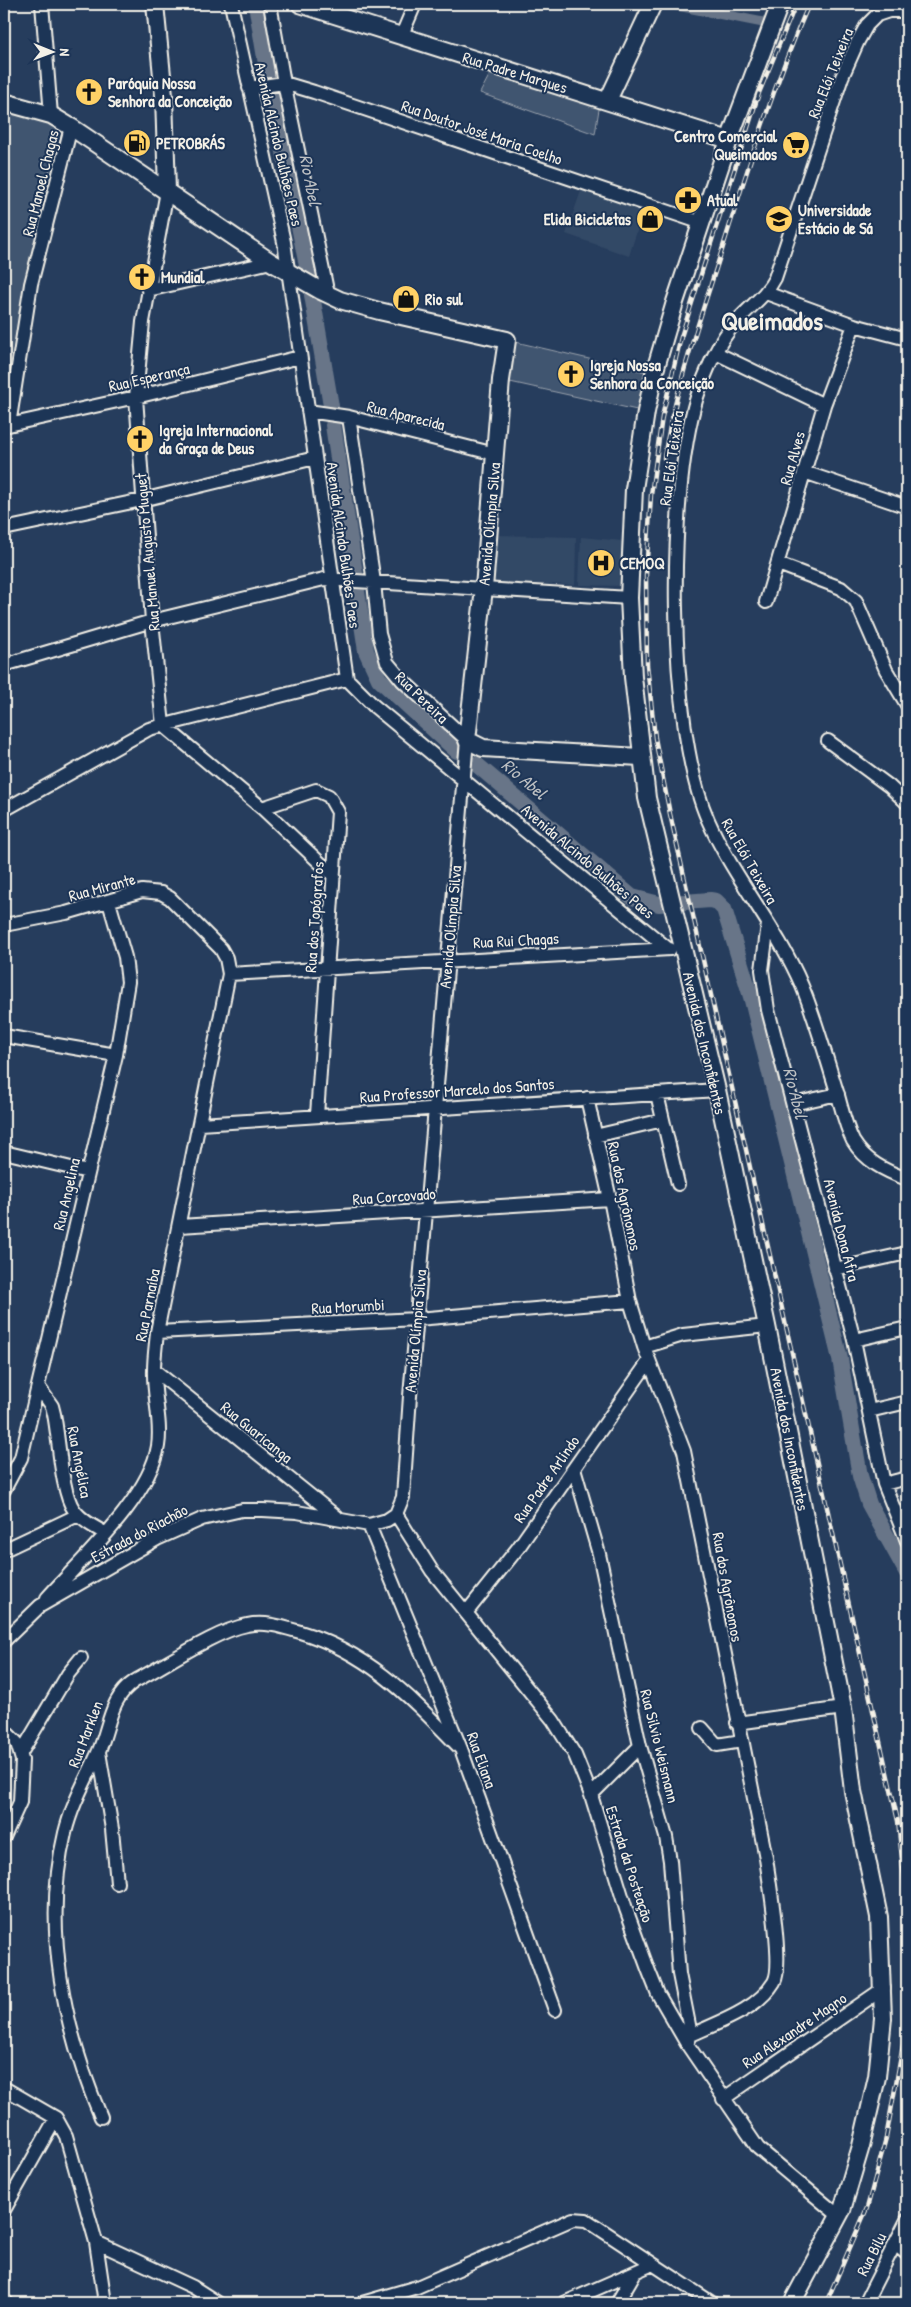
<svg xmlns="http://www.w3.org/2000/svg" width="911" height="2307" font-family="'Patrick Hand',sans-serif">
<style>
.built{fill:#334966}
.green{fill:#40546f;stroke:#9aa2ac}
.lines{fill:none;stroke-linecap:round;stroke-linejoin:round}
.canal{stroke:#677588;stroke-width:10}
.river{stroke:#677588;stroke-width:16}
.minor-casing{stroke:#f4f1e8;stroke-width:16}
.major-casing{stroke:#f4f1e8;stroke-width:20}
.minor{stroke:#1d3557;stroke-width:12}
.major{stroke:#1d3557;stroke-width:16}
.rail-casing{stroke:#f4f1e8;stroke-width:4.5}
.rail{stroke:#1d3557;stroke-width:2.5;stroke-dasharray:8;stroke-linecap:butt}
.labels{text-anchor:middle;stroke-width:4;stroke-linejoin:round;paint-order:stroke}
.street-label{font-size:16px;fill:#f4f1e8;stroke:#1d3557}
.poi-label{font-size:16px;font-weight:bold;fill:#f4f1e8;stroke:#1d3557;text-anchor:start}
.water-label{font-size:18px;font-style:italic;fill:#bcbfc2;stroke:#1d3557}
.town-label{font-size:26px;font-weight:bold;fill:#f4f1e8;stroke:#1d3557}
</style>
<rect width="100%" height="100%" fill="#263d5d"/>
<filter id="ink" filterUnits="userSpaceOnUse"><feTurbulence type="fractalNoise" baseFrequency=".02" numOctaves="2"/><feDisplacementMap in="SourceGraphic" scale="10" xChannelSelector="R" yChannelSelector="G"/><feConvolveMatrix kernelMatrix="1 2 1 2 8 2 1 2 1" color-interpolation-filters="sRGB"/></filter>
<g filter="url(#ink)">
<path class="built" d="M582,188l62,21 -15,47 -63,-22z
M493,535l83,2 -1,48 -84,-3z
M581,537l42,4 -1,45 -43,-1z"/>
<path class="green" d="M490,74l110,29 -5,31 -115,-41z
M4,113l39,5 15,8 -54,287z
M507,340l147,34 -8,38 -145,-32z"/>
<g class="lines">
<path class="canal" d="M670,4l101,20"/>
<path class="river" d="M256,4l12,72
M272,92l37,184
M312,295l19,111
M333,425l22,148
M357,591l9,60 13,28 78,72
M476,764l156,133 27,7 51,-4 6,1 8,8 28,91 88,359 20,117 9,28 38,69"/>
<g class="minor-casing">
<path id="minor" d="M42,4l9,111
M231,4l53,238 63,437 27,27 293,242
M270,4l14,79 44,212
M907,11h-18l-12,4 -10,10 -9,16 -16,36 -67,201c-9,18 -26,29 -40,45 -16,18 -26,42 -35,65 -34,95 -33,339 8,432 26,59 69,107 94,166 14,34 24,71 35,106 5,17 8,33 16,49 12,20 32,30 54,38
M401,37l14,-33
M249,88l35,-5 30,9 388,131
M167,191l-24,131 -7,75 16,224 11,104 99,83 72,68
M148,290l123,-28
M766,293l88,32 53,14
M716,353l108,52
M308,411l41,6 146,37
M9,425l22,-141 40,-157
M4,426l132,-29 164,-40
M804,472l103,35
M4,529l138,-29 173,-42
M778,564l63,24 15,13 30,69 21,35
M766,602l58,-197 30,-80
M4,665l148,-44 172,-42 305,19
M828,741l61,45 18,17
M262,808l54,-18 13,6 9,16 -21,303
M4,810l145,-81 198,-50
M768,924l-6,46 6,40 86,330 30,144 23,57
M4,925l62,-12 76,-22 19,2 9,5 51,51 5,9 3,16 -72,358c-1,13 -3,25 -3,38 -1,25 8,51 4,76 -8,51 -77,114 -111,152
M229,974l441,-25
M4,1036l112,19
M657,1094l21,90
M587,1098l23,101 20,102 14,46 40,104 82,407c3,23 18,107 8,124 -17,28 -55,40 -83,53l-4,9
M793,1104l45,-10
M200,1124l517,-34
M595,1136l68,-16
M4,1152l84,20
M180,1226l430,-27
M835,1269l72,-16
M157,1332l260,-13 213,-18
M854,1340l53,-12
M644,1347l39,-12 84,-9
M154,1370l183,147
M38,1386l14,20 2,8c5,24 7,78 20,96 7,10 20,17 31,23
M869,1411l38,-9
M574,1468l25,86 41,192 26,91 4,24 9,113 12,61
M884,1484l23,-6
M4,1490l17,-32 95,-403 12,-73 -3,-25 -16,-55
M396,1514l36,57 121,149 22,35 16,40 35,114 22,60 10,25 29,50 71,104 81,68
M369,1525l92,224 94,261
M4,1550l74,-35
M466,1613l52,-65 131,-187
M4,1641l36,-35 117,-67 45,-20 40,-9h21l34,2 72,13 18,-5 9,-6 7,-17 7,-101 57,-656 -65,-60 -15,-18 -8,-28 -5,-52 -25,-165
M737,1723l106,-15
M702,1728l15,17 25,-4
M4,1730l13,13 5,17 -2,42 -16,35
M99,1752l13,77 5,54
M21,1753l47,-79 13,-16
M591,1795l49,-49
M4,2088l52,30 10,18 30,106 9,61
M723,2099l161,-111
M101,2117c-37,-87 -59,-190 -36,-284 7,-29 21,-53 33,-80 12,-26 11,-55 37,-72 31,-16 80,-50 112,-56 18,-4 36,2 53,7 70,21 111,66 161,117
M4,2210l52,-92
M96,2242l97,45 25,16
M895,2244l12,10
M4,2301l3,2
M362,2303l55,-16 156,-68 13,1 8,5 118,78
M564,2303l89,-39
M617,2303l17,-29
M865,2303l42,-83"/>
</g>
<g class="major-casing">
<path id="major" d="M155,4l9,92 3,95
M300,4l429,136
M780,4l-51,136 -54,162 -21,72 -8,38 -12,77 -5,109 4,79 14,121 70,292 50,236 76,382 10,83 26,126 4,101 -6,59 -16,69 -19,64 -50,93
M608,100l45,-96
M4,102l47,13 20,12 200,135 50,29 19,9 39,11 128,29 -6,40 -17,208 -17,152 16,8 157,9"/>
</g>
<use href="#minor" class="minor"/>
<use href="#major" class="major"/>
<g class="rail-casing">
<path id="rail" d="M796,4l-37,89 -78,244 -19,80 -11,78 -5,80 1,90 8,73 15,76 228,1007 9,85
M664,458c12,-72 36,-139 58,-208 26,-83 52,-166 87,-246
M826,2303l41,-95 19,-70 20,-109 1,-55"/>
</g>
<use href="#rail" class="rail"/>
</g>
</g>
<defs>
<g id="church-disc" transform="scale(1.4375)"><circle r="9.5" fill="#ffd166" stroke="#1d3557"/><path d="M-1.2-6h2.4v3.5h3.3v2.4h-3.3V6h-2.4V-.1h-3.3v-2.4h3.3Z" fill="#111"/></g>
<g id="fuel-disc" transform="scale(1.4375)"><circle r="9.5" fill="#ffd166" stroke="#1d3557"/><path d="M-5.5-6h7V0h2V4h1.3V-2.5L3-4.5l.8-.8L6-3V5H2.5V1h-1V6h-7ZM-4.2-4.7v3.2H.2V-4.7Z" fill="#111"/></g>
<g id="supermarket-disc" transform="scale(1.4375)"><circle r="9.5" fill="#ffd166" stroke="#1d3557"/><path d="M-6-5.5h2.5l.6 2H6L4.5 2H-2.5L-4.4-4H-6ZM-1.5 3.2a1.3 1.3 0 1 0 .1 0ZM3 3.2a1.3 1.3 0 1 0 .1 0Z" fill="#111"/></g>
<g id="pharmacy-disc" transform="scale(1.4375)"><circle r="9.5" fill="#ffd166" stroke="#1d3557"/><path d="M-2-6h4v4h4v4h-4v4h-4v-4h-4v-4h4Z" fill="#111"/></g>
<g id="shop-disc" transform="scale(1.4375)"><circle r="9.5" fill="#ffd166" stroke="#1d3557"/><path d="M-5-2.5h2.3a2.7 3.5 0 0 1 5.4 0H5L5.5 6h-11ZM-1.5-2.5h3a1.5 2.3 0 0 0-3 0Z" fill="#111"/></g>
<g id="university-disc" transform="scale(1.4375)"><circle r="9.5" fill="#ffd166" stroke="#1d3557"/><path d="M0-5L7-2L0 1L-7-2ZM-4 1L0 2.5L4 1V4Q0 6-4 4Z" fill="#111"/></g>
<g id="hospital-disc" transform="scale(1.4375)"><circle r="9.5" fill="#ffd166" stroke="#1d3557"/><path d="M-5-5h3v3.5h4V-5h3V5h-3V1.5h-4V5h-3Z" fill="#111"/></g>
</defs>
<g fill-rule="evenodd">
<use href="#church-disc" x="89" y="92"/>
<use href="#fuel-disc" x="137" y="143"/>
<use href="#supermarket-disc" x="796" y="145"/>
<use href="#pharmacy-disc" x="688" y="200"/>
<use href="#shop-disc" x="650" y="219"/>
<use href="#university-disc" x="779" y="219"/>
<use href="#church-disc" x="142" y="277"/>
<use href="#shop-disc" x="406" y="299"/>
<use href="#church-disc" x="571" y="374"/>
<use href="#church-disc" x="140" y="439"/>
<use href="#hospital-disc" x="601" y="563"/>
</g>
<g class="labels">
<g class="street-label">
<text transform="translate(515 72) rotate(17)" y="6">Rua Padre Marques</text>
<text transform="translate(830 73) rotate(-68)" y="6">Rua Elói Teixeira</text>
<text transform="translate(482 132) rotate(19)" y="6">Rua Doutor José Maria Coelho</text>
<text transform="translate(279 144) rotate(77)" y="6">Avenida Alcindo Bulhões Paes</text>
<text transform="translate(40 183) rotate(-76)" y="6">Rua Manoel Chagas</text>
<text transform="translate(149 377) rotate(-13)" y="6">Rua Esperança</text>
<text transform="translate(406 415) rotate(14)" y="6">Rua Aparecida</text>
<text transform="translate(671 458) rotate(-82)" y="6">Rua Elói Teixeira</text>
<text transform="translate(792 458) rotate(-74)" y="6">Rua Alves</text>
<text transform="translate(489 524) rotate(-85)" y="6">Avenida Olímpia Silva</text>
<text transform="translate(344 545) rotate(82)" y="6">Avenida Alcindo Bulhões Paes</text>
<text transform="translate(147 552) rotate(-95)" y="6">Rua Manuel Augusto Muguet</text>
<text transform="translate(422 697) rotate(44)" y="6">Rua Pereira</text>
<text transform="translate(588 861) rotate(40)" y="6">Avenida Alcindo Bulhões Paes</text>
<text transform="translate(750 861) rotate(60)" y="6">Rua Elói Teixeira</text>
<text transform="translate(102 887) rotate(-15)" y="6">Rua Mirante</text>
<text transform="translate(314 917) rotate(-86)" y="6">Rua dos Topógrafos</text>
<text transform="translate(450 927) rotate(-85)" y="6">Avenida Olímpia Silva</text>
<text transform="translate(516 940) rotate(-3)" y="6">Rua Rui Chagas</text>
<text transform="translate(705 1043) rotate(77)" y="6">Avenida dos Inconfidentes</text>
<text transform="translate(457 1090) rotate(-4)" y="6">Rua Professor Marcelo dos Santos</text>
<text transform="translate(66 1194) rotate(-77)" y="6">Rua Angelina</text>
<text transform="translate(394 1196) rotate(-4)" y="6">Rua Corcovado</text>
<text transform="translate(625 1196) rotate(78)" y="6">Rua dos Agrônomos</text>
<text transform="translate(842 1230) rotate(76)" y="6">Avenida Dona Afra</text>
<text transform="translate(147 1305) rotate(-79)" y="6">Rua Parnaíba</text>
<text transform="translate(348 1306) rotate(-3)" y="6">Rua Morumbi</text>
<text transform="translate(415 1331) rotate(-85)" y="6">Avenida Olímpia Silva</text>
<text transform="translate(257 1432) rotate(39)" y="6">Rua Guaricanga</text>
<text transform="translate(790 1439) rotate(79)" y="6">Avenida dos Inconfidentes</text>
<text transform="translate(80 1462) rotate(79)" y="6">Rua Angélica</text>
<text transform="translate(546 1479) rotate(-55)" y="6">Rua Padre Arlindo</text>
<text transform="translate(139 1533) rotate(-28)" y="6">Estrada do Riachão</text>
<text transform="translate(728 1587) rotate(80)" y="6">Rua dos Agrônomos</text>
<text transform="translate(85 1734) rotate(-69)" y="6">Rua Marklen</text>
<text transform="translate(660 1746) rotate(76)" y="6">Rua Silvio Weismann</text>
<text transform="translate(482 1760) rotate(70)" y="6">Rua Eliana</text>
<text transform="translate(630 1864) rotate(72)" y="6">Estrada da Posteação</text>
<text transform="translate(794 2030) rotate(-34)" y="6">Rua Alexandre Magno</text>
<text transform="translate(871 2254) rotate(-63)" y="6">Rua Bilu</text>
</g>
<g class="poi-label">
<text x="108" y="89">Paróquia Nossa<tspan x="108" dy="18">Senhora da Conceição</tspan></text>
<text x="777" y="142" text-anchor="end">Centro Comercial<tspan x="777" dy="18">Queimados</tspan></text>
<text x="156" y="149">PETROBRÁS</text>
<text x="707" y="206">Atual</text>
<text x="798" y="216">Universidade<tspan x="798" dy="18">Estácio de Sá</tspan></text>
<text x="631" y="225" text-anchor="end">Elida Bicicletas</text>
<text x="161" y="283">Mundial</text>
<text x="425" y="305">Rio sul</text>
<text x="590" y="371">Igreja Nossa<tspan x="590" dy="18">Senhora da Conceição</tspan></text>
<text x="159" y="436">Igreja Internacional<tspan x="159" dy="18">da Graça de Deus</tspan></text>
<text x="620" y="569">CEMOQ</text>
</g>
<g class="water-label">
<text transform="translate(310 180) rotate(79)" y="6">Rio Abel</text>
<text transform="translate(524 779) rotate(40)" y="6">Rio Abel</text>
<text transform="translate(795 1093) rotate(76)" y="6">Rio Abel</text>
</g>
<g class="town-label">
<text x="772" y="330">Queimados</text>
</g>
</g>
<rect width="911" height="2307" fill="none" stroke="#1d3557" stroke-width="20"/>
<rect x="10" y="10" width="891" height="2287" fill="none" stroke="#f4f1e8" stroke-width="2" filter="url(#ink)"/>
<g transform="translate(52 52) rotate(91)" stroke="#1d3557" stroke-width="4" paint-order="stroke">
<path d="M0-4L9 19L0 12L-9 19Z" fill="#f4f1e8"/>
<text y="-8" font-size="14" font-weight="bold" text-anchor="middle" fill="#f4f1e8">N</text>
</g>
</svg>
